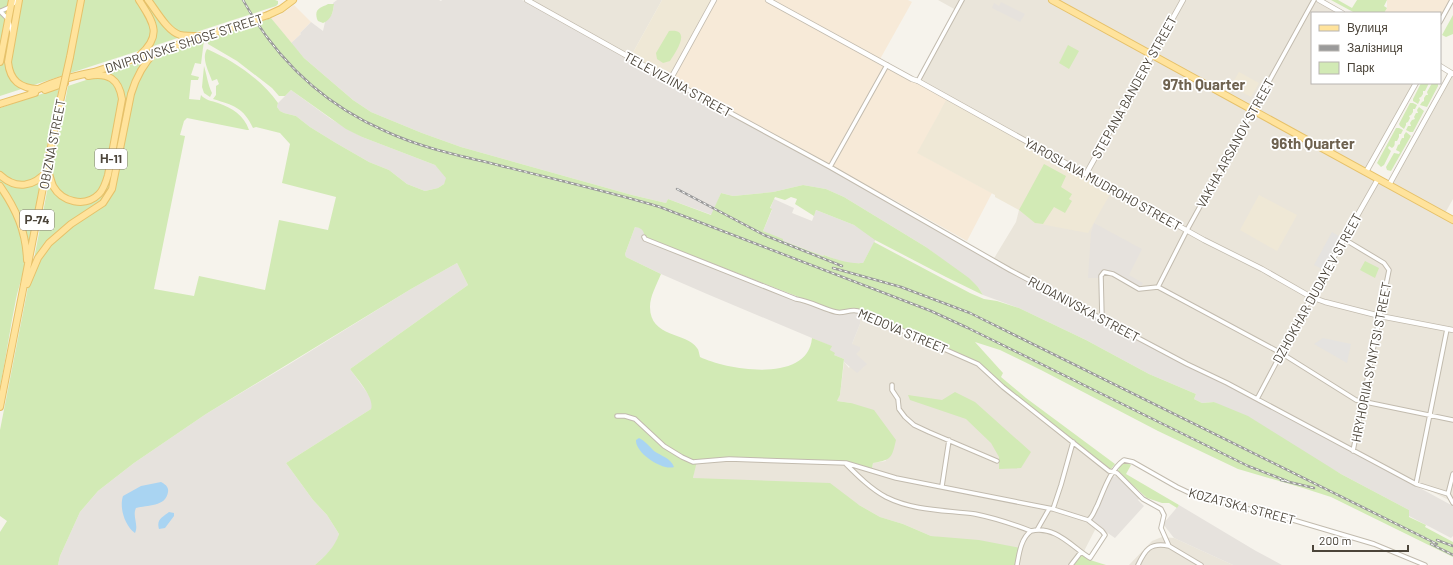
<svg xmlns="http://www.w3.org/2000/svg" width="1453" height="565" font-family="Barlow,sans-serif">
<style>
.residential{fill:#eae5da}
.commercial{fill:#f7ead8}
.industrial{fill:#e6e2dd}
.education{fill:#efe8d6}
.green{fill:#d2eab5}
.parking{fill:#e5e3e0}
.water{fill:#a9d4f2}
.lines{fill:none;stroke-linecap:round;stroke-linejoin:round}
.minor-casing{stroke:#c2bbae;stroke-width:5.5}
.tertiary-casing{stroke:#c2bbae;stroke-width:6}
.primary-casing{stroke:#e6c16a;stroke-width:8}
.minor{stroke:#fff;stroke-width:3.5}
.tertiary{stroke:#fff;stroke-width:4.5}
.primary{stroke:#ffe39c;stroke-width:6}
.rail-casing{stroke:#9a9a9a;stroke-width:2.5}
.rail{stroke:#fff;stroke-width:1;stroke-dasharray:3;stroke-linecap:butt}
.primary-bridge-casing{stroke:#e6c16a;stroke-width:8;stroke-linecap:butt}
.primary-bridge{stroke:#ffe39c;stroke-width:6}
.labels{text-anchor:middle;stroke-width:3.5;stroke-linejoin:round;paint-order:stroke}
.shield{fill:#fff;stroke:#817c74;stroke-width:1}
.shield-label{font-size:12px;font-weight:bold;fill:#4b4439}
.street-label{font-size:13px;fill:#4b4439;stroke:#fff}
.quarter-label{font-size:15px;font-weight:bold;fill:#6e6250;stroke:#fff}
</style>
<rect width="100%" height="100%" fill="#f6f3ec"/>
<path class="residential" d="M527,0h135l-32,58z
M938,0h381l23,13h-30v70h104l-49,89 22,13 64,-111v125l-9,16 9,5v282l-37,-18 -423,-224 23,-38 3,-12 17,13 -118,-142 38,-71z
M861,314l116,51 131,107 1,2 -13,28 -9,20 9,6 -13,25 -2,-1 -10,13h-54l-73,-27 -13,-2 -28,-12 -23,-7 -21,-12 -166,-27 3,-16 33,-3 117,4 26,7 1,-7 13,-2 -35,-58 -14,-2 3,-6 4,-33 5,6 7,-14 -4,-10 8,-20v-4z
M1162,537l12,1 59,27h-104l23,-24z"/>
<path class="commercial" d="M714,0h194l4,2 -33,59 69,36 -30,56 74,40 -25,48 -80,-45 -17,-7 -199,-111z
M1387,0h65l-12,22v-9h-56l3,-5z
M294,5l17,17 -11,11 1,1 -10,9 -20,-25 9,-3z"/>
<path class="industrial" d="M337,0h102l2,1 1,-1h80l266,145 168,95 276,146 221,120v30l-2,2 -42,-22v-6l-68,-36 -127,-72 -12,1 -8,-4 2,-5 -47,-20 -63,-34 -67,-32 -36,-13 -5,-8 -52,-40 -82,-50 -18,-8 -23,-4 -30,7 -40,4 -12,-3 -9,22 -44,-16 -2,4 -34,-8 -171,-48 -39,-14 -51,-21 -18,-12 -49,-42 -13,-15 10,-9 -1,-1 11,-11 12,9 2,-9 7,-8 2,-8 -1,-3z
M1001,2l24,12 -5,8 -28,-14 2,-5 5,3z
M291,90l40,29 31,18 73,28 12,13 -3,6 -6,4 -13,3 -18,-7 -18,-14 -20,-8 -33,-19 -26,-16 -14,-11 -12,-3 -4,-2 -3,-4 1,-4z
M774,199l20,9 -2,5 20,8 4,-11 38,15 22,14 -13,24 -11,1 -12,-3 -16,-6 -1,1 -40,-15v-1l-20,-9 9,-21 -2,-1z
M1094,223l48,26 -13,26 14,8 -4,7 -34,-19 -3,7h-14l3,-45z
M635,227l6,1 3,3v3l3,4 188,73h9l8,-2 7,1 2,4 -1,6v4l-8,20 8,3v3l-4,4 11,10 -10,9 -13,-11v-3l-10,-4 -4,-5 1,-4 -124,-52 -46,-20 -35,-17 -1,-3z
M457,263l11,22 -118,84 21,29 2,7 -2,4 -85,54 27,37 14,15 12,19 -2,7 -7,10 -15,14h-257l2,-9 20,-44 18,-21 36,-28 72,-49 82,-49 123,-76z
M1116,476l24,22 -2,2 6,6 -29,32 -25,-17 22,-44z
M1179,505l77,46 26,14h-49l-59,-27 -11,-14z"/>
<path class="education" d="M662,0h52l-44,80 -40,-22z
M1239,72l20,11 -8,14 -20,-11z
M948,97l165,92 -25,44 -53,-10 -16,-13 -24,-13v-2l-78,-42z
M1259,195l38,20 -20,36 -37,-21z"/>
<path class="green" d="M0,0h275l3,1v3l-2,2 -276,90z
M1331,0h7l14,8 5,-8h30l-3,6 3,2 -3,5h-29z
M328,4h6c-1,9 -3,16 -11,19l-5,-2 -1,-2c-3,-11 4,-11 11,-15z
M1453,15v19l-7,3 -4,-2z
M271,18l33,40 49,42 18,12 51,21 39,14 171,48 34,8 2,-4 43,16 10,-22 12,3 40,-4 30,-7 23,4 18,8 82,50 43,31 9,9 5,8 -37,-18 -71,-37 -21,-15 -38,-15 -2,6 -19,-12 2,-5 -6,-2 -6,3 -10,-3 -5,11 2,1 -9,22 20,8v2l40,15 1,-1c14,5 25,9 39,8l11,-21 96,51 14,6 13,2 22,7 67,32 63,34 47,20 -2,5 8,4 12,-1 34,14 93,58 68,36v7l17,8 -1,2 28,15v15l-122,-60 -28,-9 -65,-19 -80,-38 -117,-61 -41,-20 -25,-8 28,31 -2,4 25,21 89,66 -4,5h-3l-104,-83 -26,-23 -119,-53c-9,-2 -15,1 -24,1l-188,-73 -3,-4c-1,-5 -4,-6 -9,-7l-10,27 1,3 35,17c-4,10 -11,22 -11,33 0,31 37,25 47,41 2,2 2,6 3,9 27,13 108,27 112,-19l20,8 -2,4 5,3 -1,2 10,4 -4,36 -3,6 14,2 23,7 22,30c-4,17 -4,20 -23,23l-1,6 -27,-7 -116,-5 -32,4 -4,17 137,5 29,22 21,12 23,7 28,12 48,4 41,8 -3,17h-702c10,-9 20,-18 24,-31l-12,-19 -14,-15 -27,-37 85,-54c4,-11 -14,-30 -21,-40l118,-84 -11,-22 -46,26 -205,125 -72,49 -36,28 -18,21 -20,44 -2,9h-58v-33l7,-11 -7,-5v-86l28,-143 7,-18 4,-10 10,-13 65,-56 22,-106 13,-22 13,-7 42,-15 -3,24 -6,-1 -4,12 8,2 -1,3h-7l-2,19 11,1 1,-5c4,5 11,6 17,8 14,5 26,12 31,27h-2l-60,-12 -3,3 -4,14 5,1 -31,153 40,7 5,-20 66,14 14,-70 49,10 8,-33 -54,-14 8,-39 -10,-11 -24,-6 -3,1c-9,-20 -20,-23 -40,-29l3,-4v-9l3,-2 -2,-5 -5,2c-3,-10 -11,-22 -5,-32 27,12 54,30 71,54l-1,4 3,4 4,2 12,3 14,11 26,16 33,19 20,8 18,14 18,7 13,-3 6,-4 2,-6 -11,-13 -73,-28 -16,-8 -55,-39 -6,6h-6l-7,-8 -35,-27 -29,-17 -1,-5z
M669,31c24,-3 6,22 1,30l-7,2 -6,-4 -1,-6z
M1068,45l11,6 -10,18 -10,-6z
M146,60l-9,10 -5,11 -22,107 -8,12 -45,31 -14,16 -10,17 16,-83c10,26 34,31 53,12l21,-103c-5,-10 -11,-13 -20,-17z
M204,66c3,10 4,19 8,27l-2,4 -6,-4 -2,-6z
M98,76c6,1 16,4 18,11 8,18 -7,69 -12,90 -1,5 -3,13 -7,17 -21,15 -44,-1 -45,-24l16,-84z
M1421,83h8l-4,8h-2v3l-2,3 -2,1 1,2 -2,4 -5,-3v-2z
M1432,83h6v3l-11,21 -7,-2 2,-3 2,-1v-3l2,-3h2l-1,-3z
M59,88l-16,78c-2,3 -3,7 -5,10 -9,13 -28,5 -38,-4v-64z
M1410,103h3l4,2 -2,4h-2v3l-2,3 -2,1 1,2 -2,4 -2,1v2l-2,4 -4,-3 -1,-2z
M1419,107l5,4 -11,21h-3l-4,-2 2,-4h3l-1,-3 2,-3 3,-1 -1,-2 2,-4h2l-1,-3z
M1396,128h3l4,2 -2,4h-2v3l-2,4h-2c-1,3 1,4 -3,7l-3,-2 -1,2 3,3 -7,14 -3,2 -4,-4z
M1406,132l5,4 -20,35 -4,-1 -1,-3 8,-14 5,1 1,-2 -4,-2 2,-5 2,-1v-2l2,-4h2v-3z
M1044,164l22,12 -5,11 11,7 -3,5 3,2 -7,12 -11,-6 -11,17 -8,-1 -16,-13z
M0,177l11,7 30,-4 -13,70 -3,-19 -5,-15 -20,-33z
M0,188c12,20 24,45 25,69 0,14 -6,28 -9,42 -6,29 -10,59 -16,88z
M1365,261l14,7 -4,10 -15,-8z
M955,392l20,10 56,50 -10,16 -22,1v-12l-8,-14 -25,-24 -56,-19 -2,-5 34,5z
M1126,462l5,3 -5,9 53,31 -2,3 -8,-5h-7l-15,-5 -29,-26 1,-6z
M1080,553l10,7 16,5h-35z"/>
<path class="parking" d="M1332,232l12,7 -18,32 -12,-6z
M1323,338l28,6 -4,19 -33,-19z"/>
<path class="water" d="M639,438c6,3 10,8 15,13 7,5 17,7 20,16 -11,4 -39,-14 -38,-27z
M161,482c4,2 8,5 7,10 -2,15 -21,13 -32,16 -4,8 3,17 -1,25 -10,-7 -16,-25 -12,-37l18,-10z
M169,512l5,1v3l-9,12 -6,1c-3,-10 4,-12 10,-17z"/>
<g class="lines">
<g class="minor-casing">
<path id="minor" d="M0,11l8,8 4,13
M1,11l9,-4 7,-7
M1440,22l12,-22
M887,65l-57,102 180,103 177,94 40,19 189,101 32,10
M670,80l160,87
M918,81l44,-81
M644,237l1,2 151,60c14,2 27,10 40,13 8,2 13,-3 22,-1l120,53 25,23 106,84 8,2 26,26 18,10 3,6 -3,13 8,18 32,19
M1344,239l40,24 5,7 -36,181
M1158,287l123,66 75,47 97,20
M1158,287l29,-57 127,-230
M1102,318l-1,-42 3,-4 9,2 26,15 19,-2
M892,385v5l6,9 1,10 6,8 9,8 15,7 68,29
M1257,399l54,-102
M617,416h8l10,3 29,27 18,11 11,5 36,-3 117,4 50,15 157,31 35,11c5,-3 6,-9 9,-14 7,-16 13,-36 27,-46l9,2 44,25 19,9 97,24 81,24 51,21
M846,464c12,12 25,25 40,33 28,14 59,13 89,17 20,4 38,10 56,17 24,-6 41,16 59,27l15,-23 -3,-4 -14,-11
M1453,474l-5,20 5,9
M1416,484l31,-155
M942,486l7,-46
M1053,509l8,-24 12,-43
M1037,530l12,-21
M1017,565c2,-11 4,-27 14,-34
M1071,565l10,-13
M1138,565c7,-15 12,-23 31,-19"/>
</g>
<g class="tertiary-casing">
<path id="tertiary" d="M527,0l143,80 44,-80
M768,0l144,79 6,2 286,159 58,29 49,28 14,5 55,14 73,14
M1319,0l23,13
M1440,66l13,8
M1366,172l50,-89
M1086,174l97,-174
M1389,185l62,-112
M1311,297l67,-118"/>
</g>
<g class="primary-casing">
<path id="primary" d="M19,0l-11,62c2,19 12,26 30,27
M139,0c14,22 24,35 1,55
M148,0c8,10 19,31 32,35 6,1 13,1 19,1
M1052,0l401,220
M268,15l13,-6 12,-9
M70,57l11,-57
M0,62l12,-62
M45,90l20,-7
M31,93c19,-11 42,-17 63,-21l144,-47
M0,104l35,-11
M48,171c2,5 3,10 5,15 9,16 32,22 46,8 5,-5 7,-12 9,-19l14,-76c-3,-20 -14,-27 -34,-23
M0,175c16,15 34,12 47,-4
M0,186c16,23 26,45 27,74
M27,284l11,-26 11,-15 22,-19 32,-21 9,-14 19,-95c5,-17 12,-30 25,-43
M0,407l59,-301"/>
</g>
<use href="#minor" class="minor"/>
<use href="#tertiary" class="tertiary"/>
<use href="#primary" class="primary"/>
<g class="rail-casing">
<path id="rail" d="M243,0c33,59 80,104 142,131 32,15 67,23 101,31 58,15 117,28 174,45l271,104 37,17 280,138 39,15
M677,189l87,46 78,31
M833,268l68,19 69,26 467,231
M1281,480l33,8
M1437,540l16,6
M1431,544l22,11"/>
</g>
<use href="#rail" class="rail"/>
<g class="primary-bridge-casing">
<path id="primary-bridge" d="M238,25l30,-10
M59,106l11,-49"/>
</g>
<use href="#primary-bridge" class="primary-bridge"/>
</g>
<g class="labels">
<g class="shield">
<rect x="95" y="149" width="32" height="20" rx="3"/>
<rect x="20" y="210" width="34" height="20" rx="3"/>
</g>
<g class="shield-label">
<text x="111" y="163">Н-11</text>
<text x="37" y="224">Р-74</text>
</g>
<g class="street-label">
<text transform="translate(184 43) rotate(-18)" y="5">DNIPROVSKE SHOSE STREET</text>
<text transform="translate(678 84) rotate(29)" y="5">TELEVIZIINA STREET</text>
<text transform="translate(1134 87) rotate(-61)" y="5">STEPANA BANDERY STREET</text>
<text transform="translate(1235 143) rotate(-61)" y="5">VAKHA ARSANOV STREET</text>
<text transform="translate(52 144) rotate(-79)" y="5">OBIZNA STREET</text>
<text transform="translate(1103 184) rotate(29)" y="5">YAROSLAVA MUDROHO STREET</text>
<text transform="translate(1317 288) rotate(-61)" y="5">DZHOKHAR DUDAYEV STREET</text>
<text transform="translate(1084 309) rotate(28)" y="5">RUDANIVSKA STREET</text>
<text transform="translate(903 331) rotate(23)" y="5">MEDOVA STREET</text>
<text transform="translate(1371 362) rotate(-79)" y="5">HRYHORIIA SYNYTSI STREET</text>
<text transform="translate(1242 506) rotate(15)" y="5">KOZATSKA STREET</text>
</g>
<g class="quarter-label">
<text x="1204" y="90">97th Quarter</text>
<text x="1313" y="149">96th Quarter</text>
</g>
</g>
<rect x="1311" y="12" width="130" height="72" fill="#ffffff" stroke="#b7b4b0"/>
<rect x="1319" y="25" width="20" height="6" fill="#ffe39c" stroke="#b7b4b0"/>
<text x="1347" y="32" font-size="12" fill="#4b4439">Вулиця</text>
<rect x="1319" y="45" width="20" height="6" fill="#9a9a9a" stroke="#b7b4b0"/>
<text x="1347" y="52" font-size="12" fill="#4b4439">Залізниця</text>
<rect x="1319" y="62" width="20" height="12" fill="#d2eab5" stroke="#b7b4b0"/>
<text x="1347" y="72" font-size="12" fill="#4b4439">Парк</text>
<path d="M1313 545v6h95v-6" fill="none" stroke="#4b4439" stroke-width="2"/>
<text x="1319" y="545" font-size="12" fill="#4b4439" stroke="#ffffff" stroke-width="3" paint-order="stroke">200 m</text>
</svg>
